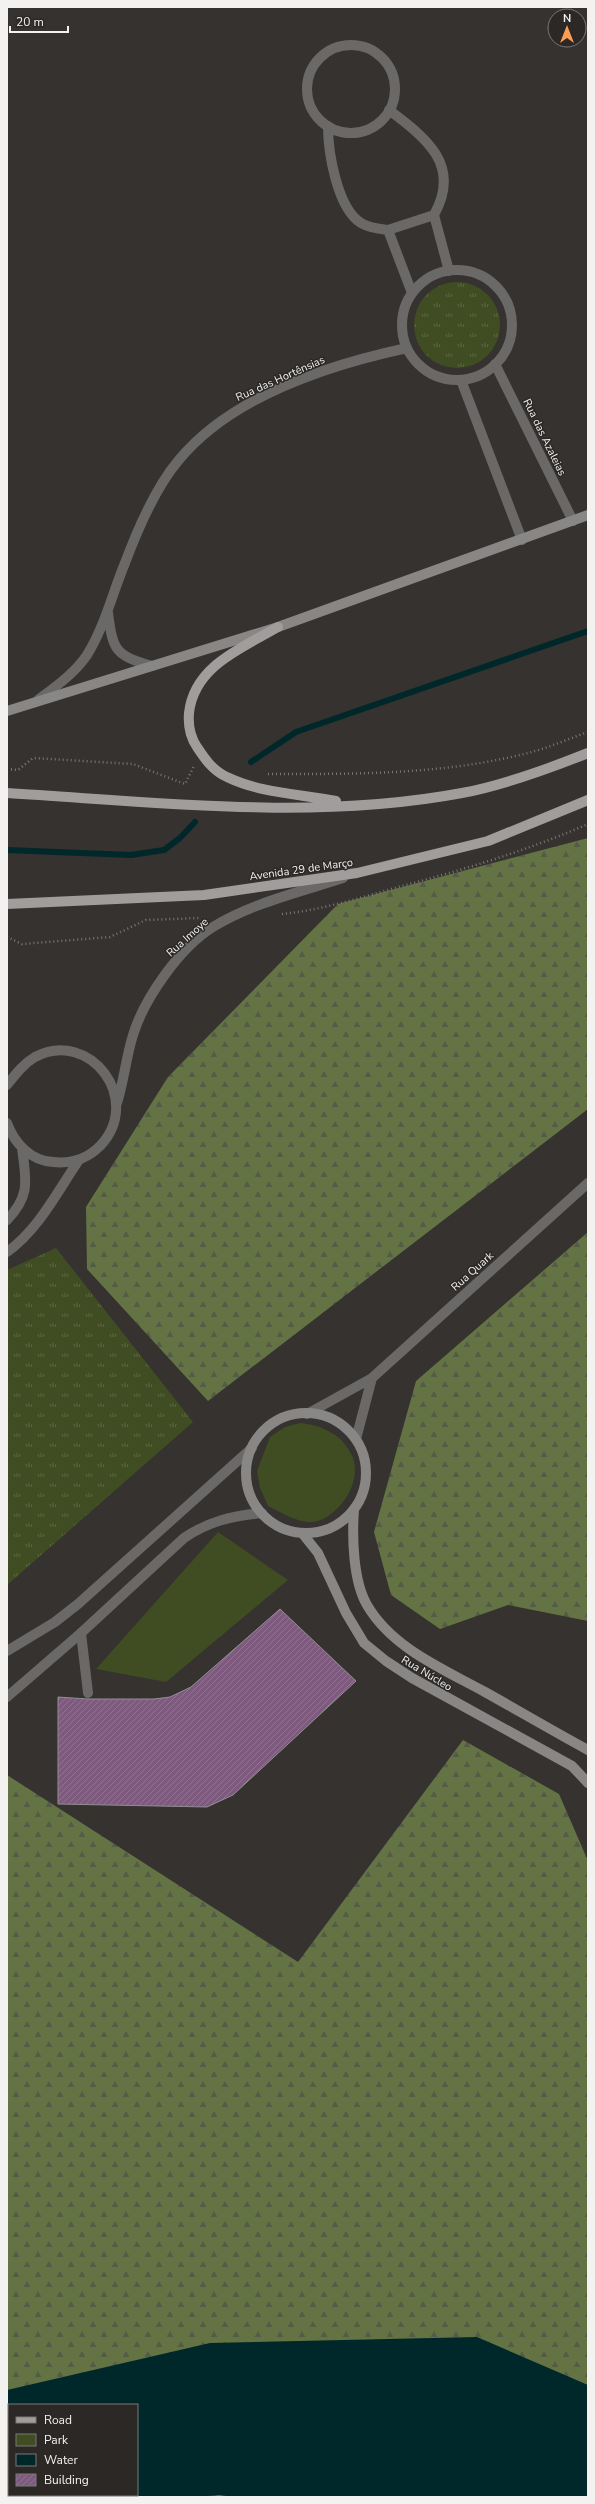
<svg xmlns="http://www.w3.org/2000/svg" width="595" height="2504" font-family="'Nunito Sans',sans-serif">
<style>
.grass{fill:url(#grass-tufts)}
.forest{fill:url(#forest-firs);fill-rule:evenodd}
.green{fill:#404d23}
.water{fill:#00282b}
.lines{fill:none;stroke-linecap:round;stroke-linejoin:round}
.stream{stroke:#00282b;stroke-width:6}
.building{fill:url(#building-hatch);stroke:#918f91}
.path{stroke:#7b7876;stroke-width:2.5;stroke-dasharray:1 3;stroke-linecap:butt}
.lane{stroke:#6a6968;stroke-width:10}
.street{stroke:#6a6968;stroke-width:10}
.secondary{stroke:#898785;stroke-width:10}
.primary{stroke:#a19d9c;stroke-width:10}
.labels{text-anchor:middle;stroke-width:3;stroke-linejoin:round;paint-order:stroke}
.street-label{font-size:11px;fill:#f3f2f0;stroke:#2b2826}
</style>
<defs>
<pattern id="grass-tufts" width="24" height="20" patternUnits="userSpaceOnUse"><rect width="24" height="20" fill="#404d23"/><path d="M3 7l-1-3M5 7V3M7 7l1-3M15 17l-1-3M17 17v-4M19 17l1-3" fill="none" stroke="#5c6743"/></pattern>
<pattern id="forest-firs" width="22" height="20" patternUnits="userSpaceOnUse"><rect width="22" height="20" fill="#647344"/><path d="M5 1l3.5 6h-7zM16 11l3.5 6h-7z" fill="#555c46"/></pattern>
<pattern id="building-hatch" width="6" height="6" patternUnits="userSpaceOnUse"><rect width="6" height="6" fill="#7e5a7f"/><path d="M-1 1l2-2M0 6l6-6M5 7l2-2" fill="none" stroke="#917291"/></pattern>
</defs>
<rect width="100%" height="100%" fill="#353230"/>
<path class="grass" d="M414 325a43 43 0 1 1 86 0a43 43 0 1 1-86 0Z
M56,1248l137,174 -186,163v-315z"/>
<path class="forest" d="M588,838v271l-380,292 -121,-132 -1,-62 82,-130 170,-173z
M588,1232v389l-80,-16 -68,24 -49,-34 -17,-63 42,-151z
M463,1740l96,54 29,67v636h-581v-722l291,187zM9,2405h128v90h-128z"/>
<path class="green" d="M300,1423c22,2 44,12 53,35 9,25 -14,59 -39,64 -14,2 -34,-10 -46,-16l-8,-18 -3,-17 13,-34 15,-10z
M218,1532l70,48 -122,102 -70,-13z"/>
<path class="water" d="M477,2337l111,48v112h-355l-14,-2 -21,2h-106l-3,-2h48v-90h-128v28l-2,-2v-41l203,-47z"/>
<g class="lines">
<path class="stream" d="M251,762l45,-30 292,-101
M7,850l124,5 33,-5 16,-12 15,-16"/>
</g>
<path class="building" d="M280,1609l76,72 -123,114 -26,12 -149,-3v-107l30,2h66l16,-2 21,-10z"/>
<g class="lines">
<path class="path" d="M7,769l11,1 15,-12 100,6 52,20 9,-18
M268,774c87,0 174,1 260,-21 20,-5 40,-14 60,-21
M282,914c39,-4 78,-16 116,-27 65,-17 128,-36 190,-63
M7,937l15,7 88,-7 36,-17 53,-2"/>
<path class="lane" d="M307,1414l65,-36 216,-195
M356,1439l16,-61
M81,1633l7,60"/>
<path class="street" d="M307 89a44 44 0 1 1 88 0a44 44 0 1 1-88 0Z
M389,110c37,28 73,55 45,105l15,56
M328,126c0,26 9,82 33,97 8,5 18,6 27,7l24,63
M388,230l46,-15
M402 325a55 55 0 1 1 110 0a55 55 0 1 1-110 0Z
M495,364l78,157
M461,380l61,160
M108,613c5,38 7,42 44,53
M38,700c17,-13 37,-27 49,-45 18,-29 25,-61 38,-92 12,-32 31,-76 53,-102 52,-64 150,-96 229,-113
M7,1085c8,-10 16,-21 28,-28 55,-29 109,43 65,89 -13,13 -29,18 -47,16 -22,-1 -39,-19 -46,-39
M117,1103c7,-22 9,-46 16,-68 11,-36 47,-88 80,-108 39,-24 87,-35 130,-49
M7,1220c24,-25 19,-40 15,-72
M7,1252c32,-23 50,-60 72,-92
M7,1651l48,-29 23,-18 174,-156
M7,1697l74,-64 103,-95c25,-17 48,-22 78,-25"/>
<path class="secondary" d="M7,711l271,-84 310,-112
M246 1473a60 60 0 1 1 120 0a60 60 0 1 1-120 0Z
M354,1510c-2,27 -1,71 13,95 25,43 76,64 118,87 34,19 68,39 103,58
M302,1533l16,20 28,60 18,30 22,18 26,17 160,88 16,17"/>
<path class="primary" d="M278,627c-36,21 -84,39 -89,86 -1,12 1,24 8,34 8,12 16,24 30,30 33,16 72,17 109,24
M7,793c150,9 306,28 455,0 43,-8 86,-24 126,-40
M7,904l197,-9 153,-22 131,-32 100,-41"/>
</g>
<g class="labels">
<g class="street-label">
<text transform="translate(280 378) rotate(-24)" y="4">Rua das Hortênsias</text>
<text transform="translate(545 437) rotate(64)" y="4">Rua das Azaleias</text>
<text transform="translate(301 869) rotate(-8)" y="4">Avenida 29 de Março</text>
<text transform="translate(187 937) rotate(-42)" y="4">Rua Imoye</text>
<text transform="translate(472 1271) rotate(-42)" y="4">Rua Quark</text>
<text transform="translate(427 1673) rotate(31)" y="4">Rua Núcleo</text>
</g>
</g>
<rect width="595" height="2504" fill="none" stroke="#f3f2f0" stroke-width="16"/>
<rect x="8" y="2404" width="130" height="92" fill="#2b2826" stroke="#7b7977"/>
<rect x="16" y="2417" width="20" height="6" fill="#a19d9c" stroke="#7b7977"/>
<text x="44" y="2424" font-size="12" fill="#f3f2f0">Road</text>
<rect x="16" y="2434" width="20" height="12" fill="#404d23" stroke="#7b7977"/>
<text x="44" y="2444" font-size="12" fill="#f3f2f0">Park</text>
<rect x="16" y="2454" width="20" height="12" fill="#00282b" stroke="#7b7977"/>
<text x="44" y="2464" font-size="12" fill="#f3f2f0">Water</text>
<rect x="16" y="2474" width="20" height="12" fill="url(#building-hatch)" stroke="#7b7977"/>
<text x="44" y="2484" font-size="12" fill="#f3f2f0">Building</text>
<g transform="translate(567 28)"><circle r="19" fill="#2b2826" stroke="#7b7977"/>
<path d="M0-3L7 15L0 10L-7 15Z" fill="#fd9d54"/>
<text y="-6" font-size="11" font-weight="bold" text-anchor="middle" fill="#f3f2f0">N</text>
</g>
<path d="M10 26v6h58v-6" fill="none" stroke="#f3f2f0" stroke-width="2"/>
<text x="16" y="26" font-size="12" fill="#f3f2f0" stroke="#2b2826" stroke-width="3" paint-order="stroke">20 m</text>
</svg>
